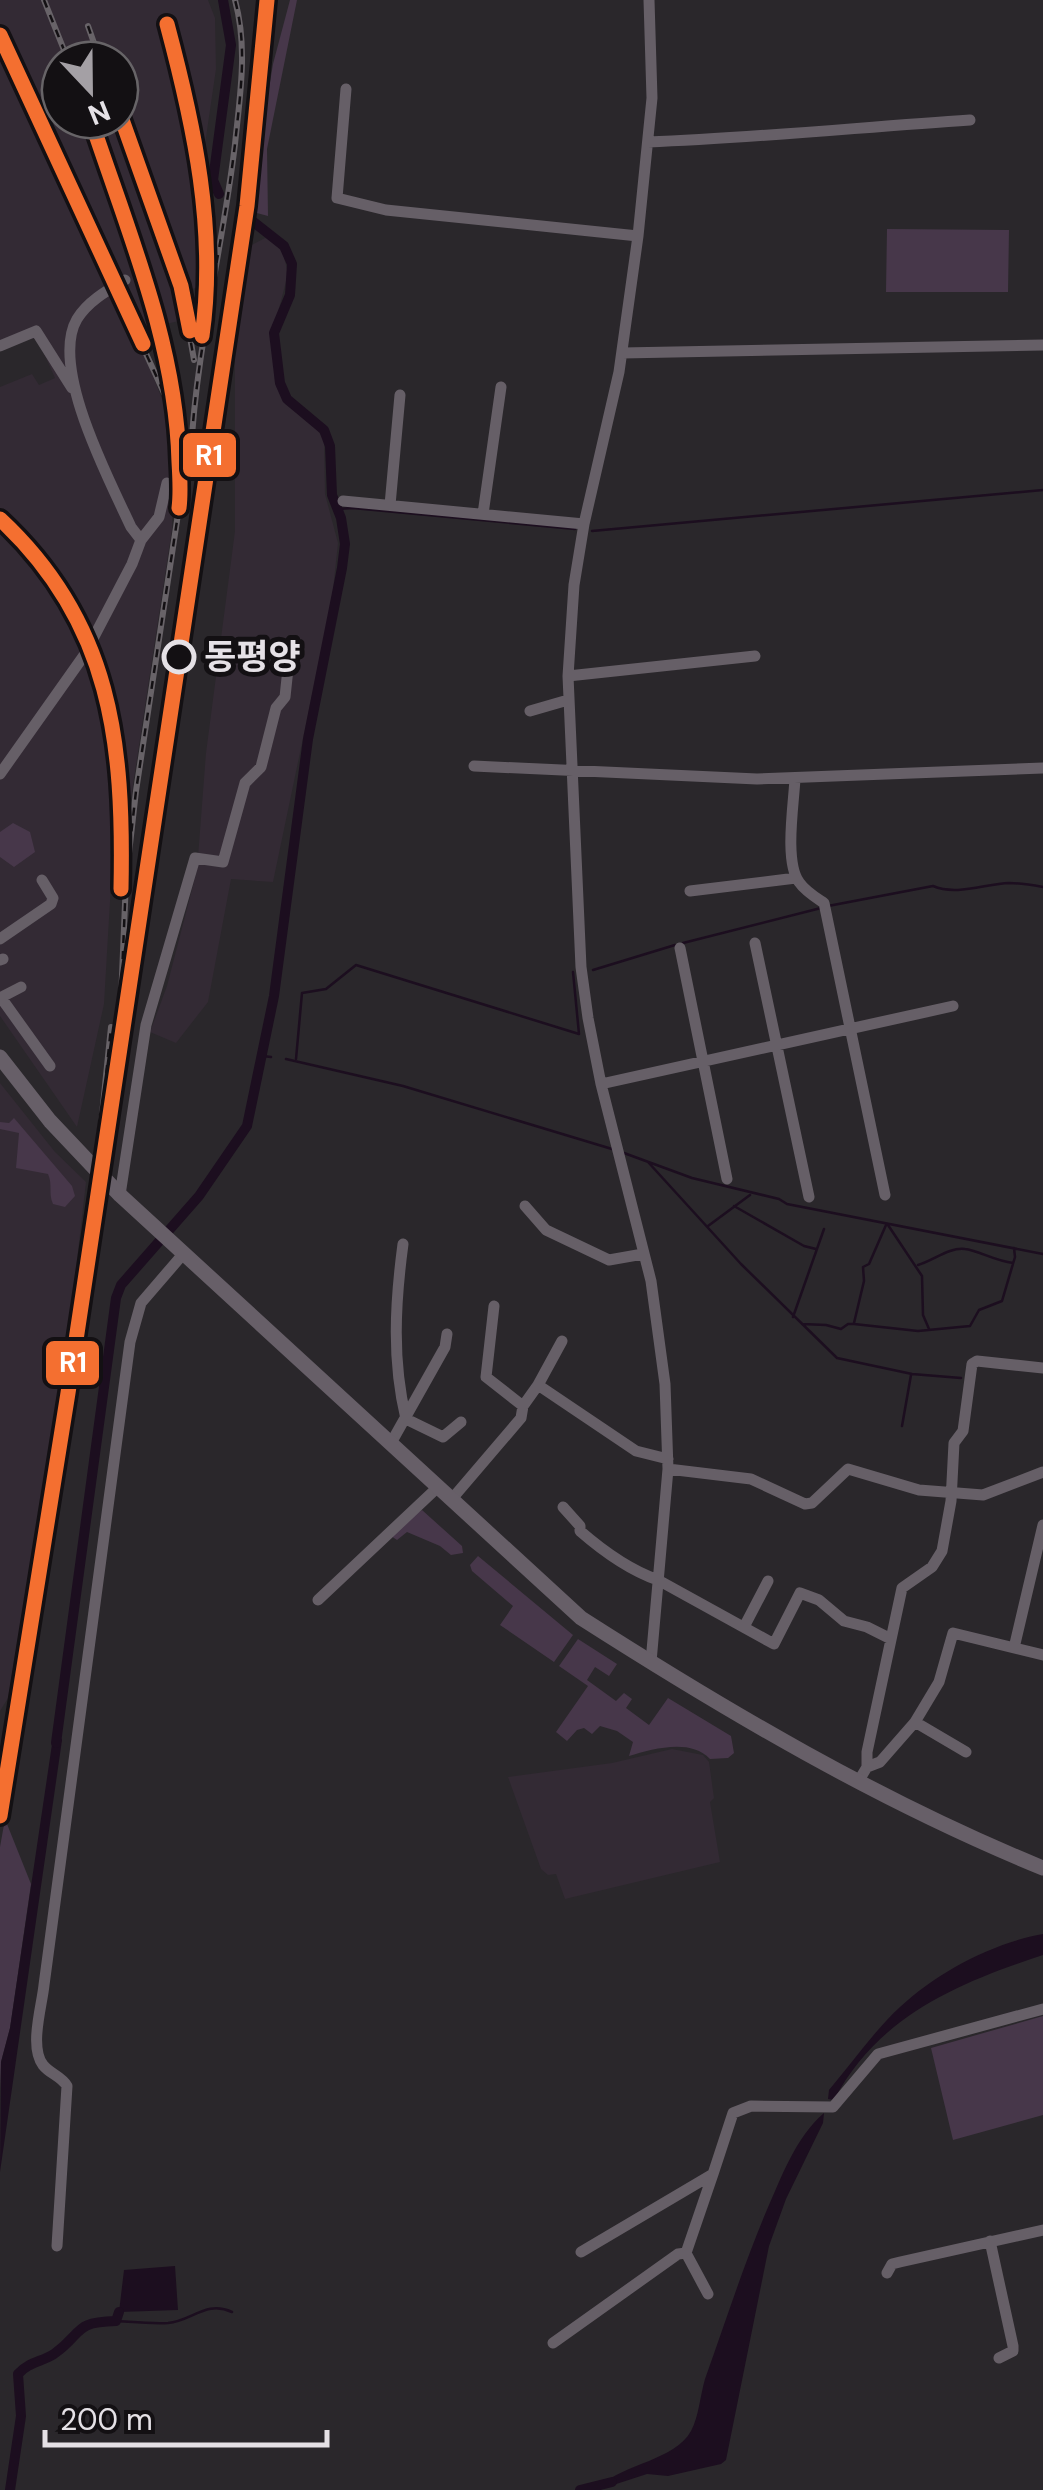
<svg xmlns="http://www.w3.org/2000/svg" width="1043" height="2490" font-family="'DM Sans','Noto Sans KR',sans-serif">
<style>
.built{fill:#332a34;fill-rule:evenodd}
.green{fill:#47374a}
.water{fill:#1c0e1f}
.lines{fill:none;stroke-linecap:round;stroke-linejoin:round}
.stream{stroke:#1c0e1f;stroke-width:2.5}
.canal{stroke:#1c0e1f;stroke-width:10}
.minor{stroke:#665f67;stroke-width:11}
.major{stroke:#675f68;stroke-width:15}
.rail-casing{stroke:#686368;stroke-width:6}
.rail{stroke:#131013;stroke-width:2.5;stroke-dasharray:8;stroke-linecap:butt}
.rail-1-casing{stroke:#131013;stroke-width:22}
.rail-1{stroke:#f46f30;stroke-width:15}
.stop-dot{fill:#131013;stroke:#e5e1e6;stroke-width:5}
.labels{text-anchor:middle;stroke-width:10;stroke-linejoin:round;paint-order:stroke}
.stop-label{font-size:35px;font-weight:bold;fill:#e5e1e6;stroke:#131013;text-anchor:start}
.line-badge{stroke:#131013;stroke-width:4}
.badge-label{font-size:28px;text-anchor:middle;font-weight:bold;fill:#fff}
</style>
<rect width="100%" height="100%" fill="#2a272b"/>
<path class="built" d="M0,0h208l7,18 1,51 -13,89 7,125 -35,12 4,26 -44,10 31,78 6,33v87l-41,269 -15,1 -12,205 -27,123 -77,-111v-629l32,-13 7,11 16,-7 -17,-38 -10,-3 -28,11zM60,60h60v60h-60z
M269,236l14,17 5,21 -16,61 3,48 10,21 30,23 9,12 1,55 13,49 -6,56 -59,283 -42,-3 -23,123 -32,41 -26,-11 17,-46 30,-116 9,-117 29,-222v-192l5,-88z
M0,1083l55,69 31,30 -20,173h-9l-2,21 7,1 -54,321 -8,13z
M672,1749l31,6 6,7 5,36 -4,4 10,60 -155,37 -9,-25 -8,1 -7,-6 -33,-92 104,-14z"/>
<path class="green" d="M290,0h7l-30,149 1,67 -19,-5 24,-147z
M887,229l122,1 -1,62h-122z
M13,823l17,9 5,20 -21,15 -14,-10v-25z
M14,1118l58,68 3,10 -10,11 -12,-3c-5,-11 0,-19 -5,-30l-32,-6 3,-35 -19,-4v-7l9,1z
M422,1510l40,36 1,7 -12,2 -11,-9 -33,-14 -10,8 -6,-4 17,-17z
M478,1556l95,79 -19,27 -54,-37 13,-19 -41,-35 -2,-6z
M578,1639l39,25 -8,12 -14,-9 -8,13 29,21 8,-8 8,6 -6,9 23,17 19,-27 63,38 3,17 -6,5 -18,1c-20,-21 -57,-10 -81,-3l4,-14 -16,-11 -17,-5 -8,8 -8,-6 -7,2 -10,11 -11,-9 32,-46 -29,-20z
M5,1819l26,65 -21,144 -9,34 -1,29v-244z
M1043,2016v99l-90,25 -22,-92z"/>
<path class="water" d="M55,1724l7,16 -62,432 1,-110 9,-34z
M1043,1934v21c-85,28 -165,61 -209,145l-6,-1 1,-9c23,-27 45,-59 71,-83 38,-35 92,-64 143,-73z
M824,2113l-1,10 -37,76 -17,47 -43,214 -5,4 -53,12 -21,-2 -40,13 -7,-1c24,-22 75,-26 91,-55 8,-15 9,-35 14,-52 20,-56 38,-112 61,-167 15,-34 29,-74 58,-99z
M175,2266l3,44 -59,2 5,-42z"/>
<g class="lines">
<path class="stream" d="M337,509l16,-1 222,21
M592,531l451,-41
M828,906l105,-20c23,10 52,-2 76,-3 11,0 23,2 34,4
M683,943l138,-35
M593,970l82,-25
M263,1056l8,1
M286,1059l117,27 209,63
M296,1059l6,-66 24,-4 30,-24 223,69 -6,-62
M624,1153l68,25 87,21 8,5 256,50
M648,1162l93,102 96,94 75,16 49,4
M734,1206l70,40 12,3
M888,1225l34,51 1,39 6,14
M708,1226l42,-31
M918,1265c15,-4 31,-18 47,-16 12,1 30,12 48,14
M793,1317l31,-88
M854,1323l10,-42 -1,-14 6,-3 17,-39
M802,1324l24,1 15,4 7,-5h6l64,7 52,-5 9,-16 23,-9 13,-44 -1,-9
M902,1426l9,-51
M116,2321c17,1 35,3 52,2 24,-2 38,-23 64,-11"/>
<path class="canal" d="M219,194l-6,-14 18,-135 -8,-45
M56,1743l60,-445 5,-13 78,-89 48,-70 27,-130 34,-257 34,-171 3,-24 -4,-26 -9,-23 -2,-49 -6,-16 -37,-31 -7,-16 -6,-50 16,-38 2,-31 -8,-18 -33,-26
M10,2490l11,-74 -3,-42c11,-12 23,-12 36,-20 30,-21 18,-32 62,-33l3,-9
M580,2490l32,-8"/>
<path class="minor" d="M649,0l3,98 -14,138 -19,136 -35,152 -10,61 -6,91 13,291 7,51 13,66 50,197 14,103 3,85 -17,193
M346,89l-9,109 49,12 252,26
M648,142c108,-4 215,-15 322,-22
M125,280c-17,10 -37,21 -48,39 -28,48 33,162 54,208l10,13
M0,346l36,-15 36,57
M622,353l421,-8
M343,501l241,23
M390,505l10,-110
M483,514l18,-127
M568,676l187,-20
M530,711l38,-11
M474,766l283,13 286,-11
M0,774l85,-120 47,-90 9,-24 18,-23 8,-34
M795,778c-1,25 -11,83 4,104 6,9 16,15 25,21l61,292
M690,891l106,-13
M0,939l51,-35 2,-6 -11,-18
M755,943l54,254
M680,948l47,231
M0,960l3,-1
M0,998l21,-11
M2,999l48,67
M601,1084l352,-78
M120,1195l26,-170 49,-167 28,4 22,-79 16,-16 15,-59 9,-11 4,-38
M525,1206l21,24 63,30 34,-6
M403,1244c-8,60 -11,117 3,175l37,18 18,-15
M538,1385l98,66 32,8
M523,1406l15,-21 24,-44
M391,1443l54,-96 2,-13
M668,1469l83,10 54,25 7,-1 36,-34 71,21 64,5 60,-23
M451,1500l70,-82 2,-12 -37,-29 8,-71
M563,1507l17,19v5c23,20 49,39 78,49l116,64 26,-51 19,7 25,21 23,6 24,12
M318,1600l120,-113
M744,1627l24,-46
M1014,1648l29,-123
M966,1752l-51,-30 24,-40 14,-49 90,22
M867,1767l13,-5 35,-40
M858,1782l9,-15v-15l35,-164 30,-21 10,-16 9,-50 3,-58 9,-12 9,-67 5,-3 66,7
M990,2241l23,105v5l-14,7
M57,2246l10,-160c-6,-10 -17,-12 -24,-21 -14,-18 -1,-59 1,-80l86,-643 11,-39 43,-50
M581,2252l132,-78 20,-61 18,-7 82,1 45,-53 165,-45
M686,2253l27,-79
M887,2273l5,-9 8,-2 143,-32
M553,2343l125,-89 8,-1 22,41"/>
<path class="major" d="M0,1057l50,64 70,74 461,423c147,94 300,184 462,250"/>
<g class="rail-casing">
<path id="rail" d="M44,0l24,60
M167,24l29,123 10,128
M88,26l12,34
M0,35l164,358
M120,114l61,172 13,74
M91,120l66,197 15,60 7,64 1,60 -44,290 -10,89 -7,167
M255,130l12,-130
M191,453c5,-104 32,-206 44,-309 5,-49 13,-96 0,-144
M0,519c86,80 119,182 121,298
M85,1280l26,-253"/>
</g>
<use href="#rail" class="rail"/>
<g class="rail-1-casing">
<path id="rail-1" d="M167,24c27,101 50,207 35,312
M0,35l143,309
M120,114l61,172 9,45
M91,120c37,112 85,223 88,342 1,16 2,31 0,46
M0,519c112,104 124,225 121,370
M0,1816l68,-423 179,-1187 20,-206"/>
</g>
<use href="#rail-1" class="rail-1"/>
</g>
<circle class="stop-dot" cx="179" cy="657" r="15"/>
<g class="labels">
<g class="stop-label">
<text x="204" y="669">동평양</text>
</g>
</g>
<g class="line-badge">
<rect x="181" y="431" width="57" height="48" rx="10" fill="#f46f30"/>
<rect x="44" y="1339" width="57" height="48" rx="10" fill="#f46f30"/>
</g>
<g class="badge-label">
<text x="209" y="465">R1</text>
<text x="73" y="1372">R1</text>
</g>
<g transform="translate(90 90) rotate(158)"><circle r="48" fill="#131013" stroke="#676467" stroke-width="2.5"/>
<path d="M0-8L18 38L0 25L-18 38Z" fill="#a4a0a5"/>
<text y="-15" font-size="28" font-weight="bold" text-anchor="middle" fill="#e5e1e6">N</text>
</g>
<path d="M45 2430v15h282v-15" fill="none" stroke="#e5e1e6" stroke-width="5"/>
<text x="60" y="2430" font-size="30" fill="#e5e1e6" stroke="#131013" stroke-width="8" paint-order="stroke">200 m</text>
</svg>
